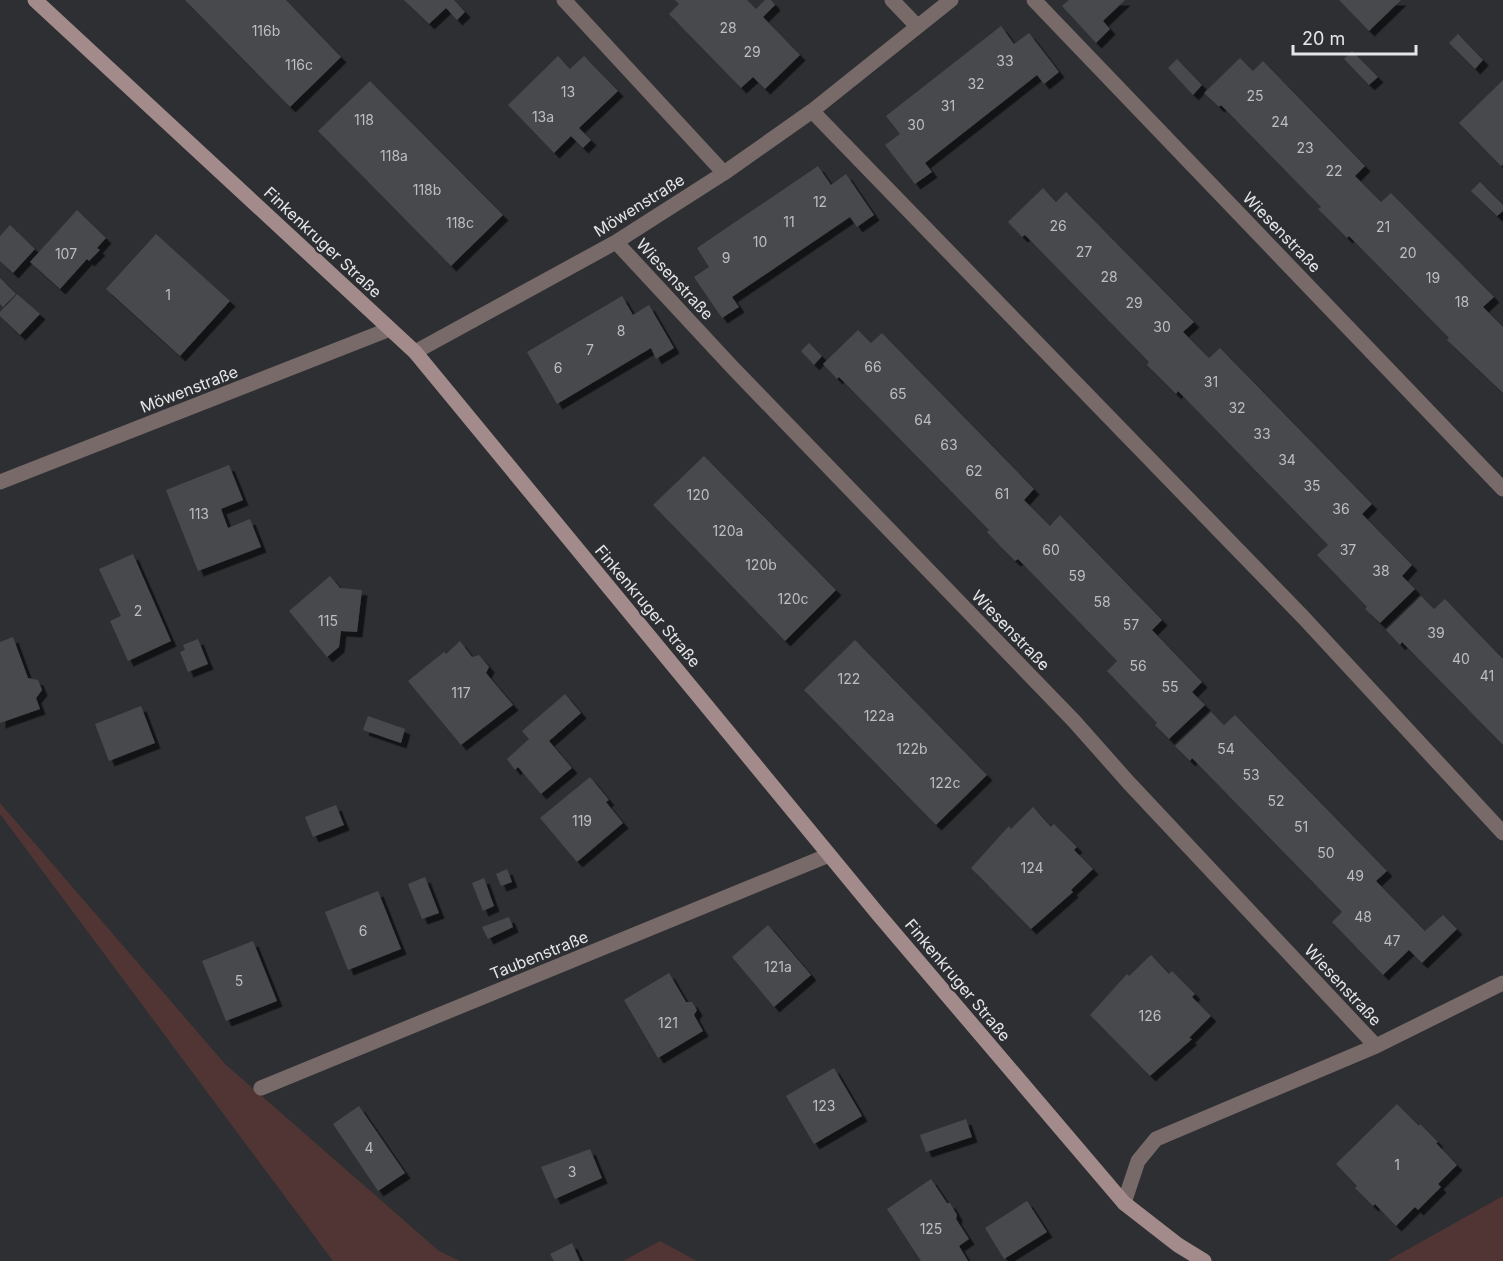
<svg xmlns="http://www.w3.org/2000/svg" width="1503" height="1261" font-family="Inter,sans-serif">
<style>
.green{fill:#513535}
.building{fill:#474a4d;filter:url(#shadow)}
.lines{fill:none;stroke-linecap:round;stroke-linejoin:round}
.street{stroke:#796a6a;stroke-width:15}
.secondary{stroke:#a38b8c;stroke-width:15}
.labels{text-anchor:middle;stroke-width:4.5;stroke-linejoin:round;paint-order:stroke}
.number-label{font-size:14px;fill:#bdbec0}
.street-label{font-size:16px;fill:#e4e5e7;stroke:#2d2f32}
</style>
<defs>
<filter id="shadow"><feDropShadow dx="5.5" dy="5.5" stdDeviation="0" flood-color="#0009"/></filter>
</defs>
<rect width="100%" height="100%" fill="#2d2f32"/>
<path class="green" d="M0,803l225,261 214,187 21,10h-127l-333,-447z
M1503,1196v65h-116z
M660,1241l37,20h-74z"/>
<path class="building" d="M185,0h101l55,57 -51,50z
M404,0h50l11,12 -8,8 -11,-12 -17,16z
M675,0h72l9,9 9,-9h6l4,5 -12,12 37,38 -35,34 -12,-12 -12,11 -72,-74 10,-10z
M1069,0h56l-22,21 7,8 -14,14 -34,-37z
M1339,0h62l-32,31z
M1001,26l13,18 15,-11 30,39 -15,12 -7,-9 -112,88 7,9 -17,12 -30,-39 15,-11 -14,-18z
M1458,34l25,26 -8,9 -26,-26z
M1352,51l26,26 -9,8 -25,-26z
M558,56l12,13 14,-13 34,35 -39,37 12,12 -8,8 -12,-12 -17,17 -46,-48z
M1240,58l13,13 10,-10 102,105 -10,10 26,26 10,-9 103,104 -11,10 20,20v66l-56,-53 2,-2 -100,-102 -2,2 -29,-29 3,-2 -100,-102 -2,2 -15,-14z
M1177,59l25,26 -9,10 -25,-27z
M1503,80v85l-2,1 -42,-43z
M370,81l133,134 -52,51 -133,-135z
M818,166l13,19 15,-11 28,41 -17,12 -7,-10 -118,80 7,10 -17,11 -28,-41 15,-10 -12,-19z
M1480,182l23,23v6l-6,5 -26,-25z
M1043,188l13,14 10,-10 128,130 -11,10 26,26 11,-10 152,156 -10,10 50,51 -10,11 13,13 -35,34 -15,-14 2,-2 -50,-52 11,-10 -150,-154 -2,3 -29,-29 2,-3 -124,-127 -3,2 -14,-15z
M77,210l29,28 -9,10 3,2 -11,11 -2,-2 -27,30 -30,-27z
M10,225l25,24 -22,24 -13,-12v-25z
M156,234l74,67 -50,55 -74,-67z
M0,278l16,16 -13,13 -3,-3z
M17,294l23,20 -20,21 -20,-19v-4z
M622,296l11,19 16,-10 25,43 -18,11 -5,-11 -94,56 -30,-52z
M858,330l13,13 11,-10 152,156 -10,11 26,26 10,-11 102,105 -10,10 50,52 -10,10 13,13 -36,34 -14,-14 2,-2 -50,-52 10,-10 -99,-102 -3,2 -14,-14 -14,-15 2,-2 -150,-153 -2,2 -14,-15z
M809,343l13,13 -8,9 -13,-14z
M704,456l132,134 -51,51 -132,-136z
M229,465l14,35 -22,9 7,19 22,-9 11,28 -63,24 -32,-81z
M133,554l38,87 -43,20 -18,-40 11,-5 -22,-47z
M330,576l10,12 22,2 -5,42 -16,-1 -2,16 -12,10 -38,-46z
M1421,596l13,13 11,-10 58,60v86l-101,-103 -2,3 -14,-15z
M13,637l15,41 10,2 4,10 -6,8 4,11 -40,14v-81z
M198,639l10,25 -20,8 -8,-20 5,-2 -2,-5z
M855,640l132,135 -51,50 -132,-135z
M460,641l12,16 7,-2 10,12 -3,6 27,32 -52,40 -53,-64 36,-29 2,2z
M565,694l16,19 -32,28 23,27 -31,26 -23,-27 -3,3 -8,-11 22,-20 -7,-8z
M141,706l14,37 -46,18 -14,-37z
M1211,712l13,13 11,-10 152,156 -11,10 49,50 18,-16 14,14 -35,34 -13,-13 -26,25 -51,-53 10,-10 -150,-154 -2,3 -15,-15z
M368,716l37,13 -4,14 -38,-13z
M590,777l19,23 -3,2 17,21 -46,39 -37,-44z
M336,805l8,20 -31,12 -8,-20z
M1033,807l18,20 3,-3 23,23 -3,3 19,19 -22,21 2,2 -42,37 -60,-61 38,-42 2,3z
M507,869l5,13 -11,4 -5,-12z
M425,877l14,36 -17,6 -14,-35z
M484,878l10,28 -11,5 -11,-28z
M378,891l23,58 -53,21 -23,-58z
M509,917l4,10 -25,12 -6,-12z
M768,925l43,50 -37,32 -42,-50z
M253,941l24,60 -51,20 -24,-60z
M1151,955l18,19 3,-3 23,23 -3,3 19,19 -22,22 3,1 -42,37 -60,-61 37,-41 2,2z
M669,973l17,29h6l5,8 -3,5 9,16 -45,27 -34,-58z
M834,1068l28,48 -48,28 -28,-48z
M1397,1104l22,22 1,-2 18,18 -2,1 21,22 -19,19 3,3 -23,23 -3,-3 -19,19 -21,-22 -2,2 -18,-18 2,-2 -21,-22z
M359,1106l46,67 -27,18 -45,-67z
M966,1119l6,18 -46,15 -6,-17z
M590,1149l12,29 -47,21 -14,-32z
M931,1179l16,24h3l7,12 -1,4 13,20 -10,7 9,15h-47l-34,-52z
M1027,1201l20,31 -43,27 -19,-31z
M572,1243l8,18h-26l-4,-7z"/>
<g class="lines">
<path class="street" d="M564,0l160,173
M892,0l25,26
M1034,0l469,489
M812,111l491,506 200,216
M616,242l117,126 341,353 55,62 247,263
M415,352l201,-110 108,-69 88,-62 139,-111
M0,482l390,-153
M261,1088l568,-233
M1124,1203l14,-42 18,-22 220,-93 127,-63"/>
<path class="secondary" d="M35,0l380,352 463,562 246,289 54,42 26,16"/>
</g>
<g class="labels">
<g class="number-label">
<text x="728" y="33">28</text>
<text x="266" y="36">116b</text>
<text x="752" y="57">29</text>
<text x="1005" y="66">33</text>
<text x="299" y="70">116c</text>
<text x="976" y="89">32</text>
<text x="568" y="97">13</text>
<text x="1255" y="101">25</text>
<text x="948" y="111">31</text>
<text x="543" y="122">13a</text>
<text x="364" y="125">118</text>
<text x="1280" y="127">24</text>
<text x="916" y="130">30</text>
<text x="1305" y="153">23</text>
<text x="394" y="161">118a</text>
<text x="1334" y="176">22</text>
<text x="427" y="195">118b</text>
<text x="820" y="207">12</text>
<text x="789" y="227">11</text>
<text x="460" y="228">118c</text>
<text x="1058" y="231">26</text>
<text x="1383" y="232">21</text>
<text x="760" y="247">10</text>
<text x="1084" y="257">27</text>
<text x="1408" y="258">20</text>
<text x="66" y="259">107</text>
<text x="726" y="263">9</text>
<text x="1109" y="282">28</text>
<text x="1433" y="283">19</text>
<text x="168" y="300">1</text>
<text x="1462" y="307">18</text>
<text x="1134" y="308">29</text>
<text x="1162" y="332">30</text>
<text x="621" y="336">8</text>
<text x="590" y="355">7</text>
<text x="873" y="372">66</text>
<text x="558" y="373">6</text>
<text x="1211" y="387">31</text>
<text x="898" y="399">65</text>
<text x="1237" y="413">32</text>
<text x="923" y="425">64</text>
<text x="1262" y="439">33</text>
<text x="949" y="450">63</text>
<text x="1287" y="465">34</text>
<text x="974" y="476">62</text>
<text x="1312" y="491">35</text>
<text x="1002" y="499">61</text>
<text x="698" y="500">120</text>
<text x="1341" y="514">36</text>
<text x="199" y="519">113</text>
<text x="728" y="536">120a</text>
<text x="1051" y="555">60</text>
<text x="1348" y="555">37</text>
<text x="761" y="570">120b</text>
<text x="1381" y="576">38</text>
<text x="1077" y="581">59</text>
<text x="793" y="604">120c</text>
<text x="1102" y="607">58</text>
<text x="138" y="616">2</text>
<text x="328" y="626">115</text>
<text x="1131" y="630">57</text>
<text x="1436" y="638">39</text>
<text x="1461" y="664">40</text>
<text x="1138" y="671">56</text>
<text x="1487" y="681">41</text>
<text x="849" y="684">122</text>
<text x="1170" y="692">55</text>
<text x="461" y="698">117</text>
<text x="879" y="721">122a</text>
<text x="912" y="754">122b</text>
<text x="1226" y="754">54</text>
<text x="1251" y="780">53</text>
<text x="945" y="788">122c</text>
<text x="1276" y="806">52</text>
<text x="582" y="826">119</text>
<text x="1301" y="832">51</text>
<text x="1326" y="858">50</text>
<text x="1032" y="873">124</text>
<text x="1355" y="881">49</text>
<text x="1363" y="922">48</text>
<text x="363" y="936">6</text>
<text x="1392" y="946">47</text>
<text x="778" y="972">121a</text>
<text x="239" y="986">5</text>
<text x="1150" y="1021">126</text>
<text x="668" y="1028">121</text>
<text x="824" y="1111">123</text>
<text x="369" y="1153">4</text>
<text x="1397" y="1170">1</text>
<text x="572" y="1177">3</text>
<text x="931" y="1234">125</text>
</g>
<g class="street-label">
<text transform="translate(639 205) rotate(-32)" y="6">Möwenstraße</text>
<text transform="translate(1282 232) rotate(46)" y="6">Wiesenstraße</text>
<text transform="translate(323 242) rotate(43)" y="6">Finkenkruger Straße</text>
<text transform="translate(675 279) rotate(47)" y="6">Wiesenstraße</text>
<text transform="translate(189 389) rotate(-21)" y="6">Möwenstraße</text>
<text transform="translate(648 606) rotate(50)" y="6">Finkenkruger Straße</text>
<text transform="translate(1011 630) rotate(46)" y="6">Wiesenstraße</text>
<text transform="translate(539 955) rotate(-22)" y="6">Taubenstraße</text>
<text transform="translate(958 980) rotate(50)" y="6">Finkenkruger Straße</text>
<text transform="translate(1343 985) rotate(47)" y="6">Wiesenstraße</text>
</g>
</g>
<path d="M1293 45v9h123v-9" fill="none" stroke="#e4e5e7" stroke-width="3"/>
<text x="1302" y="45" font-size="18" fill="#e4e5e7" stroke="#2d2f32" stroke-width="4.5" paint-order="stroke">20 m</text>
</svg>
